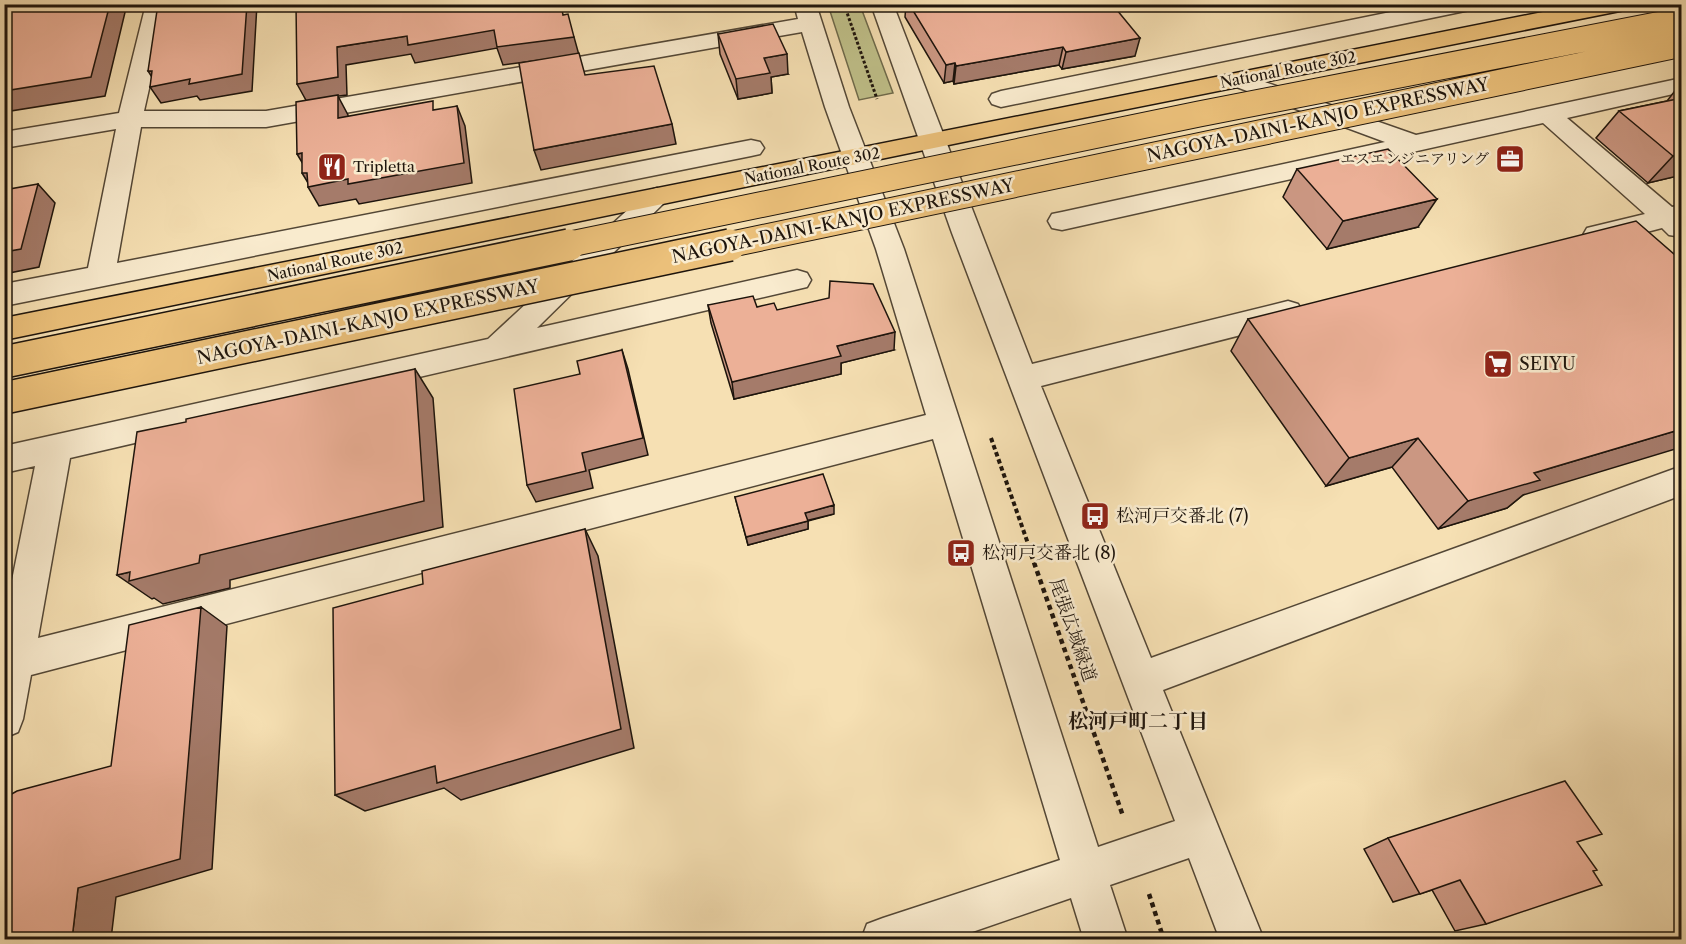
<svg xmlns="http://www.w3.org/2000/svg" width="1686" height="944" font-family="'Libre Caslon Text','Noto Serif JP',serif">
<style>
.green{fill:#c0c18a;stroke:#6e6a4b;stroke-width:1.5}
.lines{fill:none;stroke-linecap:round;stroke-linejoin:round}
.street-casing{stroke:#534736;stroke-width:3}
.highway-casing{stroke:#1d140c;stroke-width:3}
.path-far2{stroke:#1d140c;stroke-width:3;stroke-dasharray:3 2;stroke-linecap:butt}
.path-far1{stroke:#1d140c;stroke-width:4;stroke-dasharray:4.5 3;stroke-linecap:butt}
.path{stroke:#1d140c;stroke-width:4.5;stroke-dasharray:5 4;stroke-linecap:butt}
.street{fill:#f9ebce;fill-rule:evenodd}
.highway{fill:#ebc07a;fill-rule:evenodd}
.highway-bridge-far1-casing{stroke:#1d140c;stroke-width:27;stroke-linecap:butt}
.highway-bridge-casing{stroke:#1d140c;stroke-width:34;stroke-linecap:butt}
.highway-bridge-far1{stroke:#ebc07a;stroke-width:25}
.highway-bridge{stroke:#ebc07a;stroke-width:31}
.wall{fill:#cb9782;stroke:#1d140c;stroke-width:1.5}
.shaded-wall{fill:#a57b6a;stroke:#1d140c;stroke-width:1.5}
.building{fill:#ecb097;stroke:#1d140c;stroke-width:1.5}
.labels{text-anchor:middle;stroke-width:5;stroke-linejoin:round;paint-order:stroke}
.far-street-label{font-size:15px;fill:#1d140c;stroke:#f9ebce}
.far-poi-label{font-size:15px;fill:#1d140c;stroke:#f9ebce;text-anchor:end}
.street-label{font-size:18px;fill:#1d140c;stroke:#f9ebce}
.poi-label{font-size:18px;fill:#1d140c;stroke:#f9ebce;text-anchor:start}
.neighbourhood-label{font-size:20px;font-weight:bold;fill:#1d140c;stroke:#f9ebce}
</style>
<rect width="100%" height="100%" fill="#f6e0b3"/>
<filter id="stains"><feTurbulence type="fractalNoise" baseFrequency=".00333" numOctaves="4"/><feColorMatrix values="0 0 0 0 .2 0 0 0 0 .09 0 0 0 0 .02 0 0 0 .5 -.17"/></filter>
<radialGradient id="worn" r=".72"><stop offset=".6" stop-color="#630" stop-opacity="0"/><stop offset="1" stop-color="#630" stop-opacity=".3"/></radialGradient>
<path class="green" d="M828,5h32l33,88 -34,7z"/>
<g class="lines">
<g class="street-casing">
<path id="street" d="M146,4h22l-24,107h122l532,-92 -4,-15h22l33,103 55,142 194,598 77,-26 -223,-588 -81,-229h22l139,360 256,-63 10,3 5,8 -5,8 -10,3 -247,63 110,272 531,-192v29l-519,195 101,250h-44l-31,-82 -79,27 18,55h-44l-13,-42 -122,42h-88l6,-16 16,-6 177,-58 -127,-421 -902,236 -8,44 -5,13 -14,6v-118l31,-154 -31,7v-27l484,-107 160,-148 9,-3 9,3 4,6 -133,131 260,-58 10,3 4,7 -4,7 -737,171 -32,180 888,-223 -50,-166 -51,-142 -23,-75 -536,95h-125l-24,136 634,-123 9,2 4,6 -4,6 -9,2 -747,150v-22l84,-16 28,-139 -112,19v-16l115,-19z
M1430,4h46l-3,5 -8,2 -464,96 -9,-3 -3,-5 3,-5 9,-3z
M1239,73l177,62 266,-57v14l-115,26 105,89 10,-2v32l-13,-2 -7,-7 -65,17 -10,-3 -4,-7 4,-7 58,-14 -102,-91 -481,107 -10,-2 -4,-7 4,-7 10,-2 323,-70 -154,-57 -4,-5 4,-5z"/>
</g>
<g class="highway-casing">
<path id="highway" d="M1583,4h48l-3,5 -8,2 -628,125 -988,204v-22z"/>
</g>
<path class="path-far2" d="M844,4l33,95"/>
<path class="path-far1" d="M991,438l41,117"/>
<path class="path" d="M1031,554l92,262
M1149,894l15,46"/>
<use href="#street" class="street"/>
<use href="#highway" class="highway"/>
<g class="highway-bridge-far1-casing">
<path id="highway-bridge-far1" d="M561,246l638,-132 483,-94
M723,246l959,-202"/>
</g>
<g class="highway-bridge-casing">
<path id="highway-bridge" d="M4,362l565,-117
M4,398l726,-153"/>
</g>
<use href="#highway-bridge-far1" class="highway-bridge-far1"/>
<use href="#highway-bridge" class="highway-bridge"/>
</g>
<path class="wall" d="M906,4h3l226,52 -73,13 -3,-4 -105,19 -1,-3 -9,2 -39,-66z
M718,34l70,40 -17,3 1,16 -34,6 -18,-45z
M1682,86v89l-34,8 -52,-45 23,-27 48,-10 11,-14z
M1297,169l121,58 -91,22 -44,-52z
M708,305l49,2 20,3 117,40 -53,13v11l-107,25 -23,-76z
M1248,319l275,176 -16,13 -69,21 -46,-62 -66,19 -95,-135z
M735,497l99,17 -26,7v8l-60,16z
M1388,838l189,4 -91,82 -31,7 -23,-41 -39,12 -29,-53z"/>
<path class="shaded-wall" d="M110,4h17l-22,92 -101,16v-21z
M247,4h10l-5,87 -52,9 -3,-4 -36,7 -11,-16 7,-2 -9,-14h4l38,8z
M494,30l80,7 5,18 -76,10 -6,-17 -82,15 -4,-9 -65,11 1,30 -9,1 10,19 1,23 -42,-36 -10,-18 40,-37 70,-11z
M1140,38l-5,18 -73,13 4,-17z
M1063,47l-4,18 -105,19 2,-18z
M787,54l1,20 -17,3 1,16 -34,6 -2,-20 28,-21z
M955,63l-2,18 -9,2 2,-18z
M457,106l8,20 7,57 -113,21 -3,-5 -37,7 -11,-19 2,-1 -8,-13z
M672,124l4,20 -135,26 -7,-20z
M302,153l7,21 -12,-20z
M1682,154v21l-34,8 25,-27z
M38,184l17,19 -16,64 -35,7v-22z
M1437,199l-19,28 -91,22 16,-28z
M895,332l-1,18 -53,13v11l-107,25 -2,-17 105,-36z
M622,350l6,19 20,86 -59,15 4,18 -57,14 -9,-17 55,-32z
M415,369l18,29 10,129 -213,53v8l-67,16 -9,-6 -2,1 -35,-24 83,-20z
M1682,429v18l-159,48 -16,13 -69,21 30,-28 66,-28z
M1418,438l-26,29 -66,19 23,-28z
M834,505v9l-29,7v-8z
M808,521v8l-60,16 -2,-8z
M585,529l13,27 36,192 -173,52 -17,-12 -79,23 -30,-16z
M201,607l26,19 -15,243 -96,28 -5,42h-39l6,-51z"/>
<path class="building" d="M4,4h106l-19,73 -87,14z
M158,4h89l-5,70 -53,10 1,-5 -40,8 2,-16h-4z
M296,4h265l2,11 5,-1 6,23 -77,10 -3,-17 -86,15 -1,-9 -70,11 1,30 -41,7z
M909,4h203l28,34 -74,14 -3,-5 -107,19 -1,-3 -9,2z
M773,24l14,30 -23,4 6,15 -34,6 -18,-45z
M579,53l6,22 69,-9 18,58 -138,26 -15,-87z
M338,95v23l95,-17v9l24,-4 7,57 -116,21v-5l-40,8 -1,-14h-5v-20l-5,1 -1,-52z
M1682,98v56l-9,2 -54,-45z
M1388,149l49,50 -94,22 -46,-52z
M38,184l-17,65 -17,3v-62z
M1636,221l46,40v168l-148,44 6,7 -72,21 -50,-63 -69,20 -101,-139z
M830,281l43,3 22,48 -58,14 4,10 -109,26 -24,-77 45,-9 4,11 17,-4 3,7 52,-12z
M622,350l21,88 -61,15 4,18 -59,14 -13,-96 66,-15 -3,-13z
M415,369l9,132 -224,54 -1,8 -70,18 1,-9 -13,3 20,-143 49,-10v-3z
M823,474l11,31 -29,8 3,8 -62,16 -11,-40z
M585,529l36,200 -184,54 -2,-17 -100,29 -2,-187 90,-24 -1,-13z
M201,607l-21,252 -102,29 -6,51h-68v-121l4,-22 9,-5 94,-25 18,-141z
M1565,781l37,53 -25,8 20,28 -4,1 9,14 -116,39 -26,-44 -40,14 -32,-56z"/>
<defs>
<g id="office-square" transform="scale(1.5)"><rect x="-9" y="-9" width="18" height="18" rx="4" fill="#8f2418" stroke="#f9ebce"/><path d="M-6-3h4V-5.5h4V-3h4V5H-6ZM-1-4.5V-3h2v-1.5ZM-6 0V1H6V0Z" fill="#fff"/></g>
<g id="restaurant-square" transform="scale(1.5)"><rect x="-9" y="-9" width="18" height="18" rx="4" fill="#8f2418" stroke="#f9ebce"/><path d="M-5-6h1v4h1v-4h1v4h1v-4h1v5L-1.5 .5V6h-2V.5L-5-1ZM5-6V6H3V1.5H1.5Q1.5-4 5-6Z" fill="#fff"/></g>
<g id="supermarket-square" transform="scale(1.5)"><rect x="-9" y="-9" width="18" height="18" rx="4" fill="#8f2418" stroke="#f9ebce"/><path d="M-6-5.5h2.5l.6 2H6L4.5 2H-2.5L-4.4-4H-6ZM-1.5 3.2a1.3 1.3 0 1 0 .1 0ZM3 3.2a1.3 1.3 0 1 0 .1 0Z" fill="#fff"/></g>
<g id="bus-square" transform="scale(1.5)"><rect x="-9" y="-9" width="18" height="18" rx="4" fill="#8f2418" stroke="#f9ebce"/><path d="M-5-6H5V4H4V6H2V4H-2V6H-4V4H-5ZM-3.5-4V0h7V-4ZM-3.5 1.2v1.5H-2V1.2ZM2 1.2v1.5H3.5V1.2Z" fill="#fff"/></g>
</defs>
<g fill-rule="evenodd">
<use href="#office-square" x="1510" y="159"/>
<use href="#restaurant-square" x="332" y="167"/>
<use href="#supermarket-square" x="1498" y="364"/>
<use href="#bus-square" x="1095" y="516"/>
<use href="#bus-square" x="961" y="553"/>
</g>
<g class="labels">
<g class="far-street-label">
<text transform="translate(1288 70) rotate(-11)" y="5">National Route 302</text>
<text transform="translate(812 166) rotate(-11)" y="5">National Route 302</text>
<text transform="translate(335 262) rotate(-12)" y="5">National Route 302</text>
</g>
<g class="far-poi-label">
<text x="1489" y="164">エスエンジニアリング</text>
<text x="353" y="172" text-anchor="start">Tripletta</text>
</g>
<g class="street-label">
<text transform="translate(1318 120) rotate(-12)" y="6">NAGOYA-DAINI-KANJO EXPRESSWAY</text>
<text transform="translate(843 221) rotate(-12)" y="6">NAGOYA-DAINI-KANJO EXPRESSWAY</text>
<text transform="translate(368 322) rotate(-12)" y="6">NAGOYA-DAINI-KANJO EXPRESSWAY</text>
<text transform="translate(1073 630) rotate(71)" y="6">尾張広域緑道</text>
</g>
<g class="poi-label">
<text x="1519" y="370">SEIYU</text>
<text x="1116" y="522">松河戸交番北 (7)</text>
<text x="982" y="559">松河戸交番北 (8)</text>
</g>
<g class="neighbourhood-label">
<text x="1138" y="728">松河戸町二丁目</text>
</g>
</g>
<rect width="1686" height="944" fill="none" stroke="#f6e0b3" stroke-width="24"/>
<rect x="6" y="6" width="1674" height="932" fill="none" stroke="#1d140c" stroke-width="3"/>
<rect x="12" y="12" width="1662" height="920" fill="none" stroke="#1d140c" stroke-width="1.5"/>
<rect width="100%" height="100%" filter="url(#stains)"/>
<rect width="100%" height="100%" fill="url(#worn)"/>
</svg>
